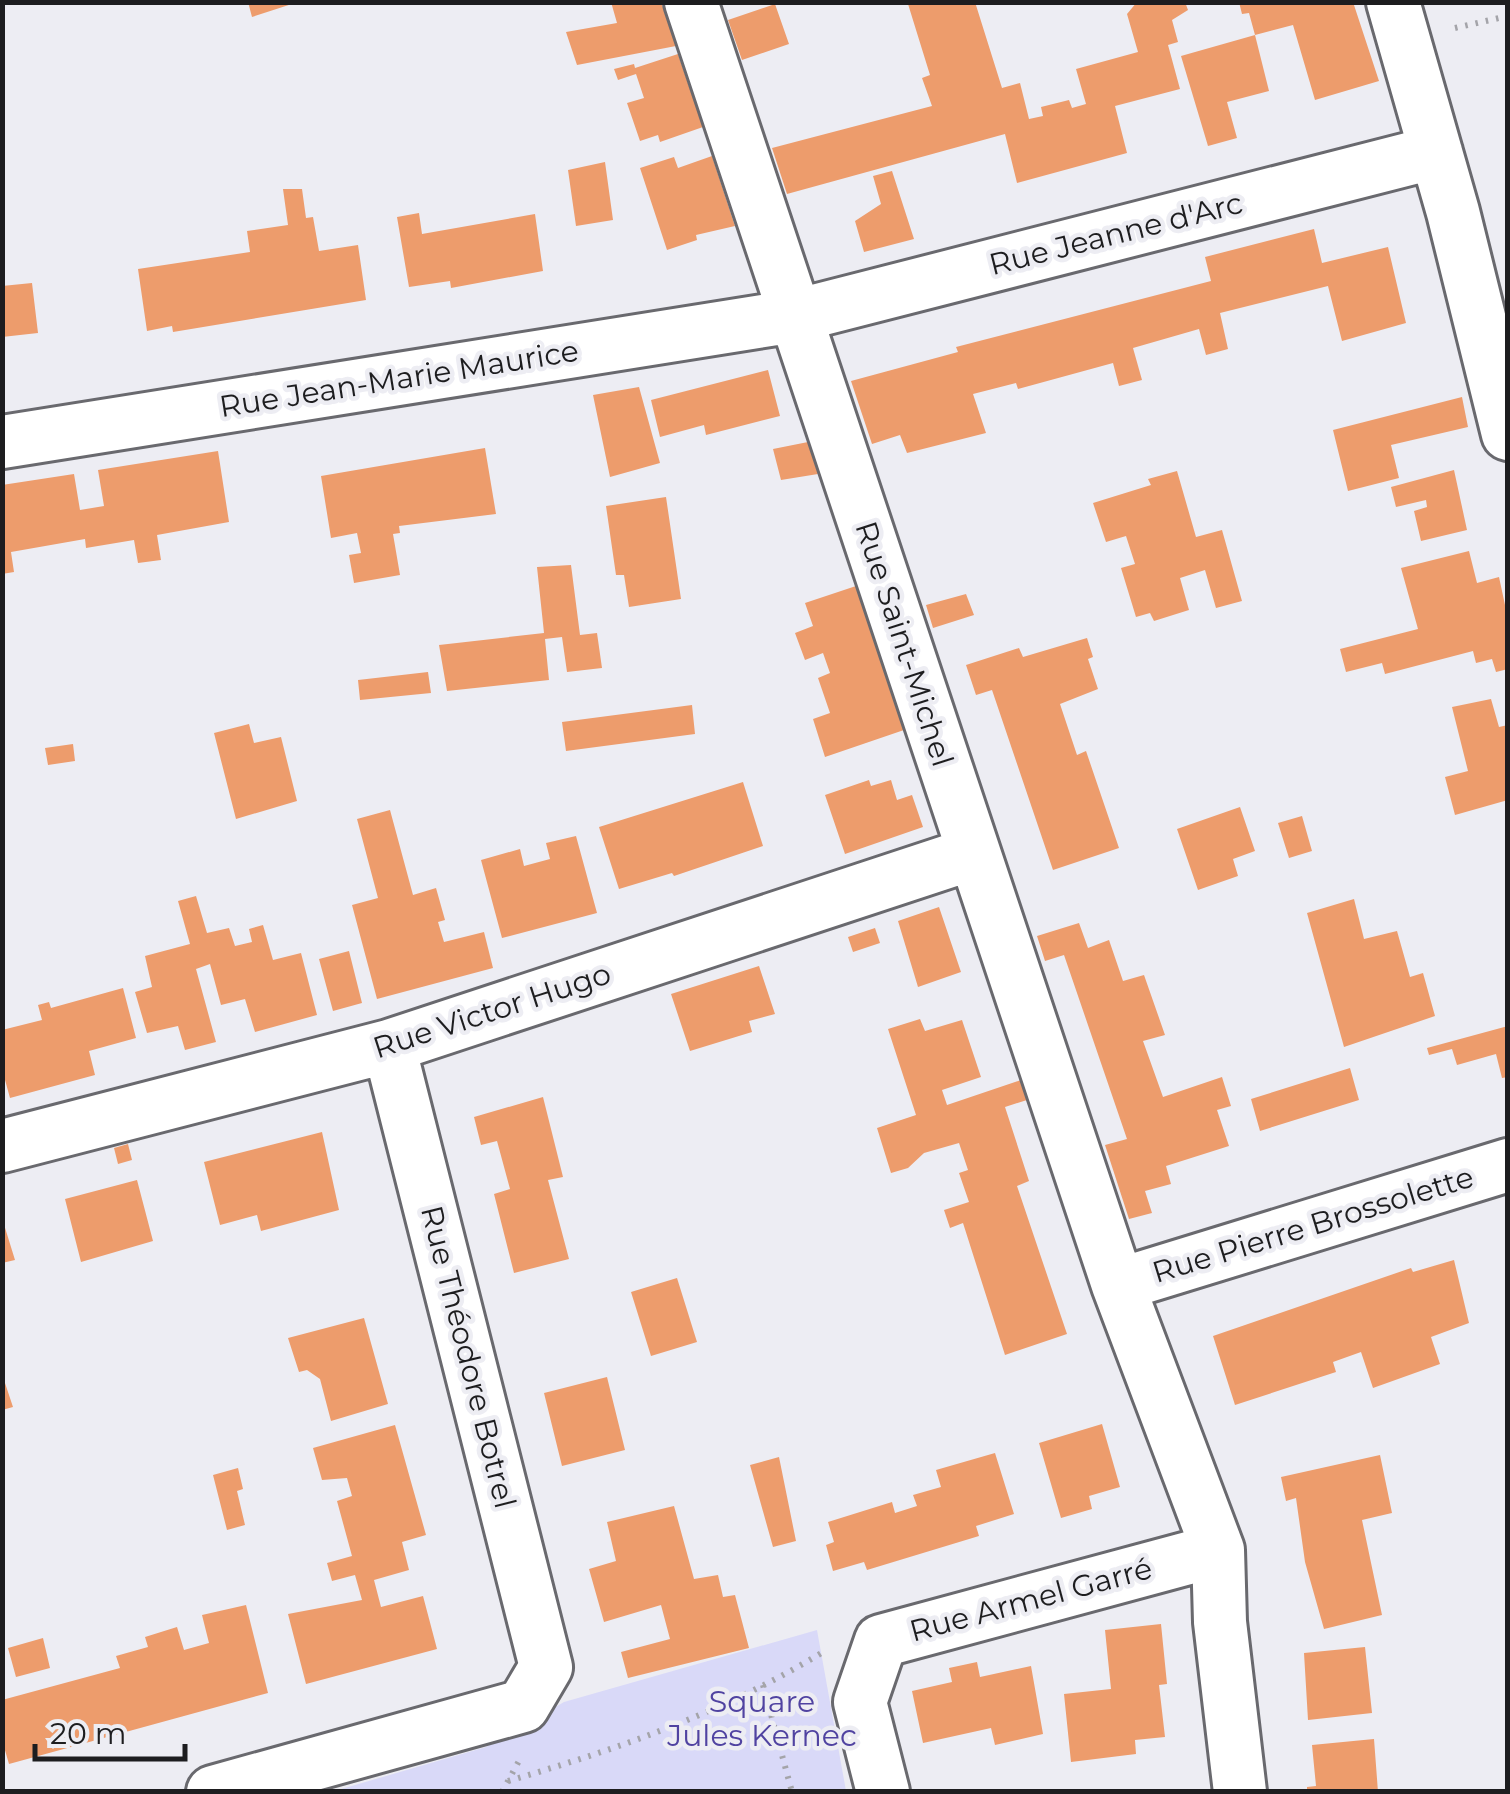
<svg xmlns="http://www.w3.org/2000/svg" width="1510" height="1794" font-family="Montserrat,sans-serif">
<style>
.green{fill:#d9d9f8}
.building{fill:#ed9c6c}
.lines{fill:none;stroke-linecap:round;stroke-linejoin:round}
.minor-casing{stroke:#69696e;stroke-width:58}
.path{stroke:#a4a4a9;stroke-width:6;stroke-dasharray:2.5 8;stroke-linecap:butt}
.minor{stroke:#fff;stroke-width:52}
.labels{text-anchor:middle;stroke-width:9;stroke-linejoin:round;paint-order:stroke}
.street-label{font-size:30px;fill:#1d1d1f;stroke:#ededf3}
.park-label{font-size:30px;fill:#5043a1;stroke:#ededf3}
</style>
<rect width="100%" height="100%" fill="#ededf3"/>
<path class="green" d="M817,1630l29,161 -515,1 155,-45 78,-45z"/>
<path class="building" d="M248,2h47v1l-43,14z
M611,2h50l15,44 -99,19 -11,-33 51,-9z
M913,2h62l27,86 18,-5 9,36 14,-3 -2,-9 28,-7 3,8 14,-4 -10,-35 62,-17 -11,-38 10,-12h48l3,8 -16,10 6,22 -10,3 12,44 -65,17 12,47 -110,30 -12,-49 -218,60 -15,-46 160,-42 -10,-28 8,-3 -22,-71z
M1239,2h114l26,79 -64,19 -22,-75 -38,10 -6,-22 -7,1z
M775,4l14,40 -47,16 -14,-40z
M1255,35l14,56 -42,11 10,36 -29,8 -27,-90z
M678,54l25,73 -43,15 -2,-7 -18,6 -13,-38 17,-5 -8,-24 -18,6 -4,-11 20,-5 1,4z
M712,156l23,70 -39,9 1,5 -30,10 -27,-82 34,-11 4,11z
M605,162l8,58 -37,6 -8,-56z
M892,171l22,68 -50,13 -9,-31 26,-17 -8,-28z
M283,189h19l4,29 7,-1 6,34 39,-6 8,55 -193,32 -1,-6 -25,5 -9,-62 112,-17 -3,-21 41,-6z
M419,213l3,21 113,-20 8,57 -92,17 -1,-7 -41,6 -12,-70z
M1314,229l8,34 66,-16 18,76 -64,18 -14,-55 -108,27 8,36 -22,6 -7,-26 -66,19 9,32 -23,6 -6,-23 -95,26 -2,-6 -43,11 13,39 -79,20 -7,-18 -28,9 -21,-63 107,-29 -2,-5 255,-66 -6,-24z
M32,283l6,50 -36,4v-51z
M768,370l12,46 -74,19 -2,-10 -44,12 -9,-37z
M639,387l21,76 -50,14 -17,-82z
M1462,397l6,30 -77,18 8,33 -51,13 -15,-61z
M808,442l10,32 -37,6 -8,-31z
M485,448l11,66 -97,12 1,7 -7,1 7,41 -46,8 -5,-28 12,-2 -4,-20 -26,5 -10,-62z
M218,451l11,71 -72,13 4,25 -23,3 -4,-23 -48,8 -1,-9 -74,13 3,20 -12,2v-89l72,-11 6,36 24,-4 -6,-36z
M1454,470l13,60 -46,11 -7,-30 13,-4 -1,-7 -30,7 -5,-20z
M1177,471l19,66 26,-7 20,71 -26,7 -11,-38 -25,8 9,32 -35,11 -4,-8 -14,4 -15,-49 14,-4 -9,-28 -20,6 -13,-39 58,-18 -3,-6z
M666,497l15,102 -52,8 -5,-32h-8l-10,-69z
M1469,551l8,32 22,-6 9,42v50l-12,3 -4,-13 -16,4 -3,-12 -88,23 -3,-11 -36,9 -6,-23 78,-20 -17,-61z
M571,565l9,70 17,-2 5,35 -35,4 -5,-35 -17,2 4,41 -102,11 -8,-46 105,-12 -7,-66z
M856,586l48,144 -79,27 -12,-38 17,-6 -12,-35 12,-5 -7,-20 -18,7 -10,-27 18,-7 -8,-23z
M966,594l8,21 -41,13 -7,-23z
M1087,638l6,19 -5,2 10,30 -38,15 17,51 9,-4 33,97 -66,22 -61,-180 -16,5 -10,-30 53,-17 4,9z
M428,672l3,21 -71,7 -2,-20z
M1491,699l8,28 9,-2v75l-53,15 -10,-38 23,-6 -16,-64z
M692,705l3,29 -129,17 -4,-29z
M249,724l5,19 27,-6 16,64 -61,18 -22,-86z
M73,744l2,17 -27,4 -3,-17z
M869,780l2,6 20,-6 6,20 15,-5 11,32 -78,27 -20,-59z
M743,782l20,64 -89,30 -2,-3 -53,16 -20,-62z
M1240,807l15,44 -22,8 5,17 -40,14 -21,-61z
M390,810l23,85 23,-7 9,32 -7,2 6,20 40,-10 9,36 -116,31 -25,-94 26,-7 -21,-79z
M1302,816l10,35 -23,7 -11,-35z
M576,836l21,77 -95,25 -21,-78 39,-11 4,17 26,-7 -4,-16z
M196,896l11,37 22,-5 6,18 17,-4 -3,-13 14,-4 10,35 28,-7 16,62 -62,17 -10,-33 -24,6 -11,-41 -14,5 20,73 -31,8 -7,-24 -31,7 -12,-41 17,-5 -7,-31 45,-12 -12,-43z
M1354,899l10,40 33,-8 13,46 13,-4 12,43 -91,31 -37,-134z
M939,907l22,65 -43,15 -20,-66z
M1079,923l9,25 21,-8 14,41 21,-6 21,60 -22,6 20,56 59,-20 9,29 -14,4 12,36 -63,20 5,18 -26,7 7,22 -23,6 -24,-74 22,-6 -63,-184 -19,6 -8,-25z
M875,928l5,15 -27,9 -5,-15z
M349,951l13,52 -29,8 -14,-52z
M759,966l16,48 -26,7 3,11 -62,19 -19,-57z
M123,988l13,50 -47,13 6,24 -85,23 -8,-29v-39l40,-10 -4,-15 11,-3 2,6z
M920,1019l5,12 37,-11 19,57 -39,13 5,15 74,-25 6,20 -22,7 24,74 -12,5 50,148 -62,21 -42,-132 -13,5 -6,-18 25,-8 -10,-29 9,-3 -9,-27 -35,10 -16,15 -17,5 -14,-45 39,-13 -28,-86z
M1508,1026v51l-6,1 -6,-24 -39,11 -5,-16 -23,6 -2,-7z
M1350,1068l9,32 -99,31 -9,-32z
M543,1097l20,80 -15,3 21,79 -55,14 -20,-79 16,-5 -13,-48 -16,4 -7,-28z
M322,1132l17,78 -78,21 -4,-16 -37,10 -16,-63z
M128,1144l4,16 -14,4 -4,-16z
M137,1180l16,61 -72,21 -16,-63z
M2,1218l13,42 -13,3z
M1454,1260l15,63 -38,14 9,27 -67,24 -12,-36 -28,10 3,10 -101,33 -22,-69 198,-68 2,4z
M677,1278l20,64 -46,14 -20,-64z
M364,1318l24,86 -57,17 -11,-42 -13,-9 -8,2 -11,-34z
M2,1374l11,33 -11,3z
M607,1377l18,73 -63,16 -18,-73z
M1102,1424l18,63 -31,9 3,13 -31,9 -22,-75z
M395,1425l31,110 -24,7 7,28 -35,10 7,27 42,-11 14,53 -131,35 -18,-70 74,-14 -7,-25 -23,6 -5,-18 25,-7 -15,-55 15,-5 -5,-18 -25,2 -9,-32z
M995,1453l19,61 -38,12 3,10 -112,34 -3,-8 -31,9 -7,-26 8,-3 -6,-20 64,-20 3,11 22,-7 -4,-11 28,-8 -5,-17z
M1380,1455l12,58 -30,7 20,95 -58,14 -19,-67 -9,-64 -10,3 -5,-24z
M779,1457l17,84 -23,6 -23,-82z
M238,1468l5,21 -6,2 8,34 -18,5 -14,-55z
M674,1506l20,73 24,-4 5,22 12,-2 14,53 -121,30 -7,-26 49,-13 -9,-34 -57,17 -15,-53 27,-8 -9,-39z
M246,1605l22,88 -259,71 -7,-24v-40l118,-32 -4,-12 32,-9 -3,-10 32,-10 7,23 25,-7 -7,-28z
M1161,1624l6,60 -8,1 6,52 -30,3 1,14 -65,8 -7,-68 47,-5 -6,-59z
M43,1638l7,30 -34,9 -8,-29z
M1365,1647l7,66 -64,7 -4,-67z
M977,1662l3,15 51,-11 12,68 -48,11 -4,-17 -68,15 -11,-52 40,-9 -3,-14z
M1374,1739l4,53h-71v-5l9,-1 -4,-41z"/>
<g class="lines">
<g class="minor-casing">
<path id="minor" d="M691,2l427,1283 100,265 2,72 20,170
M1393,2l60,210 55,222
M2,442l793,-126 641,-164
M2,1146l387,-100 585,-193
M1118,1285l390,-120
M213,1792l310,-86 23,-39 -157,-621
M883,1792l-23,-90 21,-61 337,-91"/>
</g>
<path class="path" d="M1455,28l53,-12
M763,1685l29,107
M508,1781c110,-32 217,-69 315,-129
M502,1792l18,-33"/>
<use href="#minor" class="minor"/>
</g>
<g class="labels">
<g class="street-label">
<text transform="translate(1116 234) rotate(-14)" y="10">Rue Jeanne d'Arc</text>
<text transform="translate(399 379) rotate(-9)" y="10">Rue Jean-Marie Maurice</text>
<text transform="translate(904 644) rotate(72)" y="10">Rue Saint-Michel</text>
<text transform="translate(492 1011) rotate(-18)" y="10">Rue Victor Hugo</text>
<text transform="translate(1313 1225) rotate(-17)" y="10">Rue Pierre Brossolette</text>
<text transform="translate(468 1357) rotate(76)" y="10">Rue Théodore Botrel</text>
<text transform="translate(1031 1600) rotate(-15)" y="10">Rue Armel Garré</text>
</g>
<g class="park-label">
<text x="762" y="1712">Square<tspan x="762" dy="34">Jules Kernec</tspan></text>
</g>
</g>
<rect width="1510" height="1794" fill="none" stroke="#1d1d1f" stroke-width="10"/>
<path d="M35 1744v15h150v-15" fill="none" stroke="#1d1d1f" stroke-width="5"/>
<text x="50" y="1744" font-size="30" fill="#1d1d1f" stroke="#ededf3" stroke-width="8" paint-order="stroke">20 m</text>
</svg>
